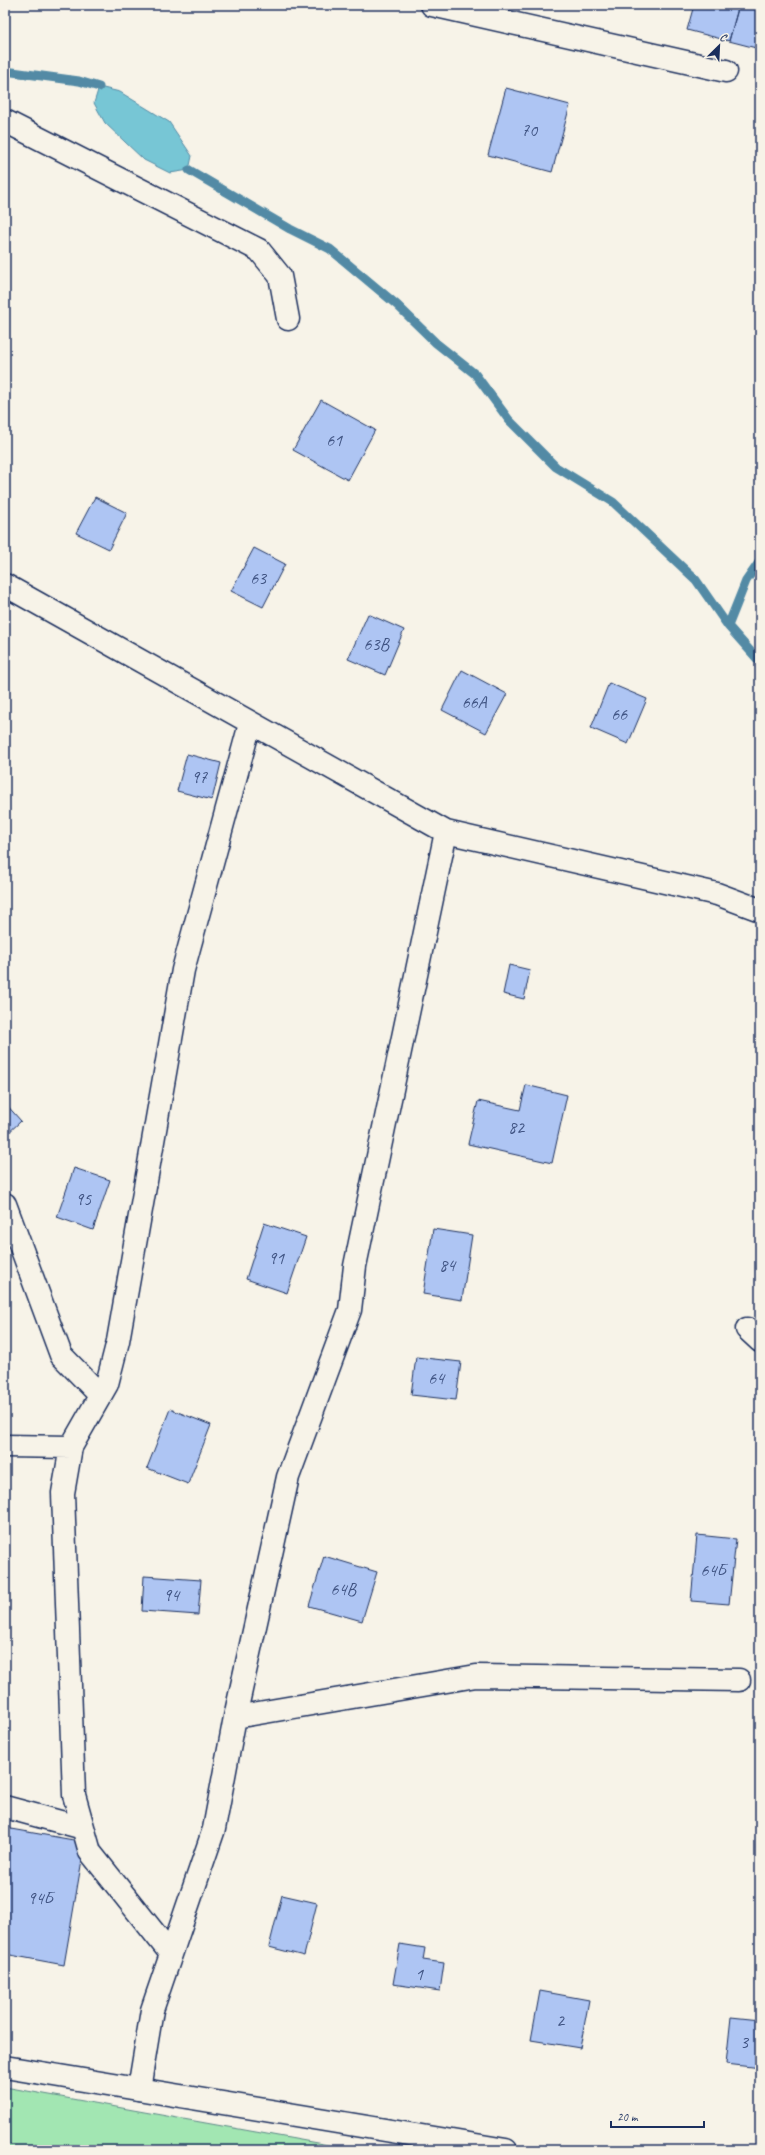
<svg xmlns="http://www.w3.org/2000/svg" width="765" height="2155" font-family="Caveat,sans-serif">
<style>
.green{fill:#a2e6b2;stroke:#5e8a88}
.water{fill:#77c6d5;stroke:#528aa5}
.lines{fill:none;stroke-linecap:round;stroke-linejoin:round}
.stream{stroke:#528aa5;stroke-width:9}
.building{fill:#aec5f3;stroke:#1b2f5e}
.minor-casing{stroke:#1b2f5e;stroke-width:25}
.major-casing{stroke:#1b2f5e;stroke-width:25}
.minor{stroke:#f7f3e8;stroke-width:22}
.major{stroke:#f7f3e8;stroke-width:22}
.labels{text-anchor:middle;stroke-width:3.5;stroke-linejoin:round;paint-order:stroke}
.number-label{font-size:18px;fill:#405483}
</style>
<rect width="100%" height="100%" fill="#f7f3e8"/>
<filter id="ink" filterUnits="userSpaceOnUse"><feTurbulence type="fractalNoise" baseFrequency=".025" numOctaves="2"/><feDisplacementMap in="SourceGraphic" scale="8" xChannelSelector="R" yChannelSelector="G"/><feConvolveMatrix kernelMatrix="1 2 1 2 8 2 1 2 1" color-interpolation-filters="sRGB"/></filter>
<g filter="url(#ink)">
<path class="green" d="M5,2087l351,63h-351z"/>
<path class="water" d="M99,87l21,5 49,30 23,34 -3,14 -19,3 -26,-13 -39,-37 -11,-20z"/>
<g class="lines">
<path class="stream" d="M5,71l74,10 20,6
M189,170l101,59 40,20 67,56 39,38 39,31 34,46 47,47 57,35 83,78 32,46 32,36
M728,626l18,-45 14,-20"/>
</g>
<path class="building" d="M694,5h45l-10,36 -42,-11z
M739,5h21v44l-31,-8z
M506,88l64,17 -18,67 -64,-17z
M321,400l54,30 -27,50 -55,-30z
M95,497l32,16 -18,36 -33,-16z
M254,548l31,16 -22,43 -32,-16z
M368,614l36,16 -19,45 -37,-16z
M462,670l45,24 -21,39 -44,-23z
M609,683l38,16 -19,45 -37,-16z
M187,754l34,9 -9,37 -35,-9z
M509,965l21,5 -6,29 -21,-5z
M526,1085l41,10 -15,68 -84,-19 10,-43 42,9z
M5,1103l16,18 -16,15z
M74,1168l36,12 -17,50 -36,-13z
M264,1223l42,14 -19,56 -41,-14z
M433,1229l39,6 -10,65 -39,-6z
M416,1357l45,5 -5,38 -45,-5z
M170,1409l41,16 -23,59 -41,-16z
M697,1535l39,4 -7,65 -38,-3z
M324,1556l53,16 -15,49 -53,-15z
M144,1576l57,4 -3,35 -56,-4z
M5,1828l80,14 -21,123 -59,-11z
M282,1895l35,8 -13,53 -35,-9z
M400,1944l25,4 -2,12 21,3 -4,28 -47,-7z
M540,1991l49,9 -9,48 -49,-8z
M731,2017l29,3v48l-34,-4z"/>
<g class="lines">
<g class="minor-casing">
<path id="minor" d="M432,5l294,66
M5,121l254,129 21,26 8,43
M5,585l441,247 271,62 43,16
M5,1204l56,151 39,40
M747,1329l13,12
M5,1446l66,1
M235,1717l241,-41 263,4
M5,1807l78,21
M171,1954l-81,-102 -16,-57 -11,-302 8,-46 36,-63 11,-43 65,-371 67,-246
M139,2089l13,-79 62,-181 21,-112 53,-240 62,-167 5,-44 91,-434"/>
</g>
<g class="major-casing">
<path id="major" d="M5,2067l501,83"/>
</g>
<use href="#minor" class="minor"/>
<use href="#major" class="major"/>
</g>
</g>
<g class="labels">
<g class="number-label">
<text x="529" y="136">70</text>
<text x="334" y="446">61</text>
<text x="258" y="584">63</text>
<text x="376" y="650">63В</text>
<text x="474" y="708">66А</text>
<text x="619" y="720">66</text>
<text x="199" y="783">97</text>
<text x="516" y="1133">82</text>
<text x="83" y="1205">95</text>
<text x="276" y="1264">91</text>
<text x="447" y="1271">84</text>
<text x="436" y="1384">64</text>
<text x="713" y="1576">64Б</text>
<text x="343" y="1595">64В</text>
<text x="171" y="1601">94</text>
<text x="40" y="1904">94Б</text>
<text x="419" y="1980">1</text>
<text x="560" y="2026">2</text>
<text x="744" y="2048">3</text>
</g>
</g>
<rect width="765" height="2155" fill="none" stroke="#f7f3e8" stroke-width="20"/>
<rect x="10" y="10" width="745" height="2135" fill="none" stroke="#1b2f5e" stroke-width="1.5" filter="url(#ink)"/>
<g transform="translate(719 46) rotate(24)" stroke="#f7f3e8" stroke-width="3" paint-order="stroke">
<path d="M0-3L7 15L0 10L-7 15Z" fill="#1b2f5e"/>
<text y="-6" font-size="11" font-weight="bold" text-anchor="middle" fill="#1b2f5e">С</text>
</g>
<path d="M611 2121v6h93v-6" fill="none" stroke="#1b2f5e" stroke-width="2"/>
<text x="617" y="2121" font-size="12" fill="#1b2f5e" stroke="#f7f3e8" stroke-width="3" paint-order="stroke">20 m</text>
</svg>
